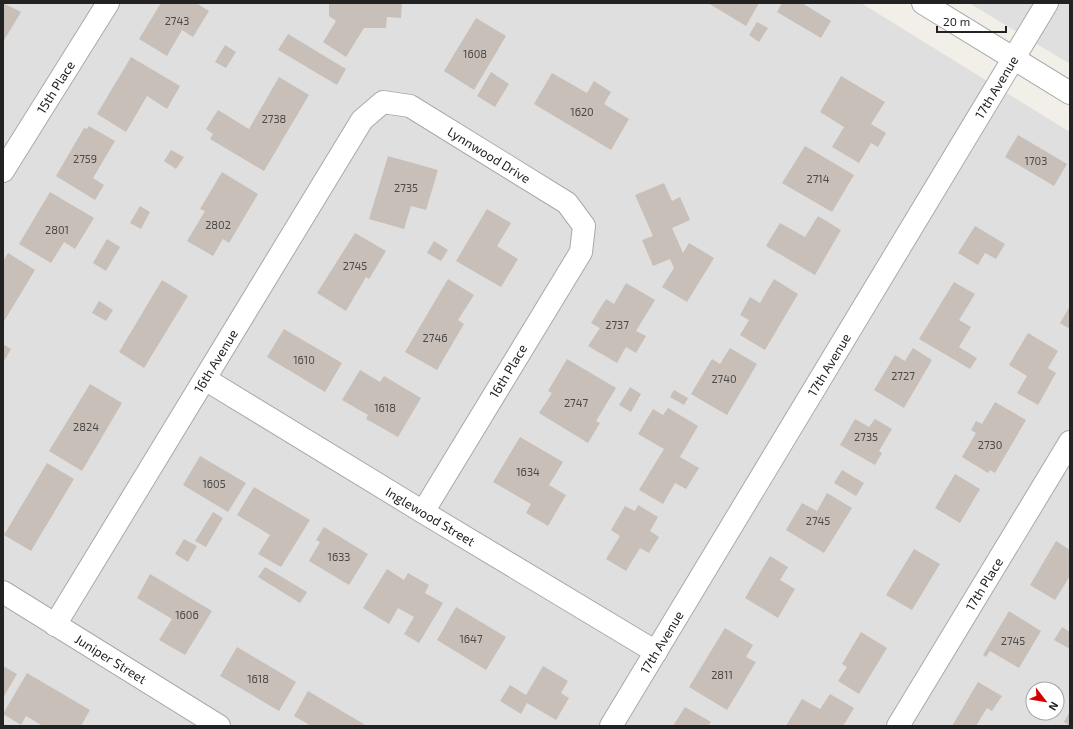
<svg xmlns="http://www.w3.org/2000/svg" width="1073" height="729" font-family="'Exo 2',sans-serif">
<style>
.residential{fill:#e0dfdf;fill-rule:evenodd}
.building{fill:#c7bfb8}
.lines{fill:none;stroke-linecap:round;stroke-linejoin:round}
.minor-casing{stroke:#a9a9a9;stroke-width:24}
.minor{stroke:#fff;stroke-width:22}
.labels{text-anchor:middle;stroke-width:4;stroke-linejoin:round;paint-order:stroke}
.number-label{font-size:11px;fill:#4b4948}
.street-label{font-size:13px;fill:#222;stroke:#fff}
</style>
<rect width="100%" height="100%" fill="#f2efe9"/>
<path class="residential" d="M3,3h858l209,129v594h-1067zM1033,689h24v24h-24z
M969,3h101v61z"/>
<path class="building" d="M3,3l18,9 -18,30z
M161,3h35l13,8 -16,26 -11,-7 -15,26 -28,-17z
M329,3h73l-1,15 -14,-1 -1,11h-22l-18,29 -23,-15 13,-21 -7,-5z
M708,3h51l-13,23z
M782,3h20l29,18 -10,17 -44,-26z
M476,18l30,18 -32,54 -30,-19z
M757,22l11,6 -9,14 -10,-7z
M288,34l58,35 -9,16 -59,-35z
M225,45l11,7 -10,16 -11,-6z
M131,57l49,29 -13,23 -20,-13 -21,36 -29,-18z
M491,72l18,12 -14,23 -18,-11z
M552,73l35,20 7,-12 17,11 -7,12 25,15 -18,31 -77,-46z
M841,76l44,26 -14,22 15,9 -8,14 -7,-4 -12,20 -27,-16 12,-20 -24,-15z
M279,77l30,18 -45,76 -54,-32 3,-5 -7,-5 12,-19 31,19z
M89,126l26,15 -22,37 11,7 -9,15 -39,-24 28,-48 3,1z
M1018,135l49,29 -13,22 -49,-29z
M805,146l49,29 -22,37 -50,-29z
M171,150l13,7 -8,12 -12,-8z
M388,156l50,14 -12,40 -15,-4 -7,23 -35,-10z
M222,172l36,22 -29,49 -6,-4 -10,17 -26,-15 18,-30 -5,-2z
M664,183l8,18 8,-4 10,23 -18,8 11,25 6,-10 25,15 -27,44 -25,-15 12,-19 -4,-9 -17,7 -11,-26 11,-4 -18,-41z
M50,192l44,26 -19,31 -11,-7 -13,21 -32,-19z
M140,206l10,6 -9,17 -11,-6z
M487,209l24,14 -14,23 21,13 -17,28 -45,-26z
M818,216l23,14 -26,45 -49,-29 14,-23 25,14z
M975,226l30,18 -9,15 -11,-6 -7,12 -20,-12z
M355,233l31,18 -17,28 -3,-2 -20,34 -29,-18z
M107,239l13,8 -14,24 -13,-8z
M434,241l14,9 -7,11 -14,-8z
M8,253l27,17 -32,53v-62z
M448,279l26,16 -16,25 6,4 -27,46 -32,-18z
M774,279l24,15 -33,56 -25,-15 9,-15 -9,-5 10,-18 10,6z
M162,280l26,16 -44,72 -25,-16z
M954,282l21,12 -16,26 12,7 -12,20 18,11 -7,11 -51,-30z
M626,283l29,17 -19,31 10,5 -10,17 -10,-6 -9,16 -29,-17 12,-18 -9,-5 15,-24 8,5z
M99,301l14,9 -7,11 -14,-8z
M1070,306v23l-10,-6z
M284,329l58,34 -17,29 -58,-35z
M1028,333l30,18 -10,17 8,5 -18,32 -21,-12 10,-17 -18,-11z
M3,344l8,5 -8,14z
M730,348l27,16 -30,51 -36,-21 21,-35 8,5z
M913,348l19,12 -28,48 -30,-18 21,-35 10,6z
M567,359l49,29 -20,33 4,2 -12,20 -49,-30 13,-20 -4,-2z
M360,370l20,12 4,-6 37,22 -23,39 -32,-18 2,-4 -26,-15z
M90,384l32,19 -40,68 -33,-20z
M630,387l11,7 -10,18 -12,-7z
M674,390l14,8 -4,7 -14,-8z
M995,402l31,18 -31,53 -5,-3 -2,3 -26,-16 14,-24 -5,-3 5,-9 6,3z
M668,408l30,18 -18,31 19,11 -13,21 -11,-6 -12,21 -24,-14 25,-41 -26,-15 15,-25 10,6z
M855,419l14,8 6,-8 17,10 -13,22 3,2 -7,12 -35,-20z
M520,437l43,25 -14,23 17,10 -18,31 -22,-13 5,-9 -38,-22z
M200,456l46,27 -18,29 -45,-27z
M47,463l27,16 -43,72 -27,-16z
M842,470l22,13 -8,13 -22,-13z
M955,474l25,15 -20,34 -25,-15z
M254,487l56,33 -29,47 -23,-13 12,-19 -33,-20z
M827,493l25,15 -28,45 -38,-23 16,-27 15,8z
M638,505l20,12 -8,14 9,6 -10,16 -9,-5 -14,23 -20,-12 14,-23 -9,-6 14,-24 10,5z
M213,512l10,6 -17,29 -11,-6z
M324,527l44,27 -19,31 -40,-24 11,-19 -4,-2z
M184,539l13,7 -9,16 -13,-8z
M1056,541l14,9v26l-15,24 -25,-15z
M914,549l26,15 -28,46 -26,-15z
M770,556l18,11 -8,13 15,9 -17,29 -33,-20z
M265,567l42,25 -7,11 -42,-26z
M387,569l17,11 4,-7 21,12 -4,8 18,10 -24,40 -15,-9 10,-17 -16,-9 -9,16 -26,-16z
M150,574l62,37 -27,44 -26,-15 13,-21 -35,-21z
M456,607l50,30 -20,33 -49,-30z
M1009,611l32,20 -22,37 -29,-17 -4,6 -3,-2z
M1062,627l8,5v17l-16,-9z
M725,628l28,17 -7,12 10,5 -29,48 -38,-23z
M861,632l26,16 -28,46 -21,-13 9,-14 -5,-3z
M237,647l59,35 -17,29 -59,-35z
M3,666l14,8 -14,24z
M543,666l25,15 -7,12 8,5 -13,22 -29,-17 -6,11 -21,-13 10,-16 16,10z
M27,673l63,37 -9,16h-38l-17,-10 -5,9 -18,-11z
M978,682l24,14 -10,15 -5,-3 -11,18h-24z
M308,691l59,35h-56l-17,-10z
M830,694l24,14 -11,18h-57l16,-27 18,10z
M685,707l26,15 -3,4h-35z
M1070,711v15l-6,-4z"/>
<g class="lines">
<g class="minor-casing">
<g id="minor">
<path d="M923,3l147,90"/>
<path id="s1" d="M3,171l105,-168"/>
<path id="s2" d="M205,379l218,133 233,140"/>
<path id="s3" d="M3,592l216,134"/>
<path id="s4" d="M55,625l307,-505 21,-18 27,4 157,97 17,23 -3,26 -158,260"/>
<path id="s5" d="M611,726l436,-723"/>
<path id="s6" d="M898,726l172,-284"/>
</g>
</g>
<use href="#minor" class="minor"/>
</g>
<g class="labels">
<g class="number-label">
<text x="177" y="25">2743</text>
<text x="475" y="58">1608</text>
<text x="582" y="116">1620</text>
<text x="274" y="123">2738</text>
<text x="85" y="163">2759</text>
<text x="1036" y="165">1703</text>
<text x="818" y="183">2714</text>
<text x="406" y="192">2735</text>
<text x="218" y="229">2802</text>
<text x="57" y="234">2801</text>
<text x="355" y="270">2745</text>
<text x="617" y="329">2737</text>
<text x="435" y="342">2746</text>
<text x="304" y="364">1610</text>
<text x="903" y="380">2727</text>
<text x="724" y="383">2740</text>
<text x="576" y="407">2747</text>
<text x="385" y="412">1618</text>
<text x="86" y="431">2824</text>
<text x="866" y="441">2735</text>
<text x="990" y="449">2730</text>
<text x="528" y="476">1634</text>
<text x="214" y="488">1605</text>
<text x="818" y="525">2745</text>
<text x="339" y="561">1633</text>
<text x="187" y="619">1606</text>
<text x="471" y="643">1647</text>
<text x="1013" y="645">2745</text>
<text x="722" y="679">2811</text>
<text x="258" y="683">1618</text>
</g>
<g class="street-label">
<text dy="5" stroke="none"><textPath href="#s1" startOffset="99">15th Place</textPath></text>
<text dy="5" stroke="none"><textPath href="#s5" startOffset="746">17th Avenue</textPath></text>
<text dy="5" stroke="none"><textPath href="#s4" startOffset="739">Lynnwood Drive</textPath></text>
<text dy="5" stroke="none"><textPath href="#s4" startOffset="309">16th Avenue</textPath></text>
<text dy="5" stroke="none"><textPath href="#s5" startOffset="422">17th Avenue</textPath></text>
<text transform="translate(508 371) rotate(-59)" y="5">16th Place</text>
<text dy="5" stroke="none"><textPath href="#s2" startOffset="264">Inglewood Street</textPath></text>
<text dy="5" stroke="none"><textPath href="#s6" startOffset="166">17th Place</textPath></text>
<text dy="5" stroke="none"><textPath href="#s5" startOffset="98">17th Avenue</textPath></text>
<text dy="5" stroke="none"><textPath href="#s3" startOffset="127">Juniper Street</textPath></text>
</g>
</g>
<rect width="1073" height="729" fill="none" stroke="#222222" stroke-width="8"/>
<g transform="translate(1045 701) rotate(121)"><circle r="19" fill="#ffffff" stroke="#a7a7a7"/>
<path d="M0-3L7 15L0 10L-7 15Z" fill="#d40000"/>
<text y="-6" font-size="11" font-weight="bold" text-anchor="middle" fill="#222222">N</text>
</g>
<path d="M937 26v6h69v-6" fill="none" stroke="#222222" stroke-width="2"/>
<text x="943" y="26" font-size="12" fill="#222222" stroke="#ffffff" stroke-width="3" paint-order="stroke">20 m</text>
</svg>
